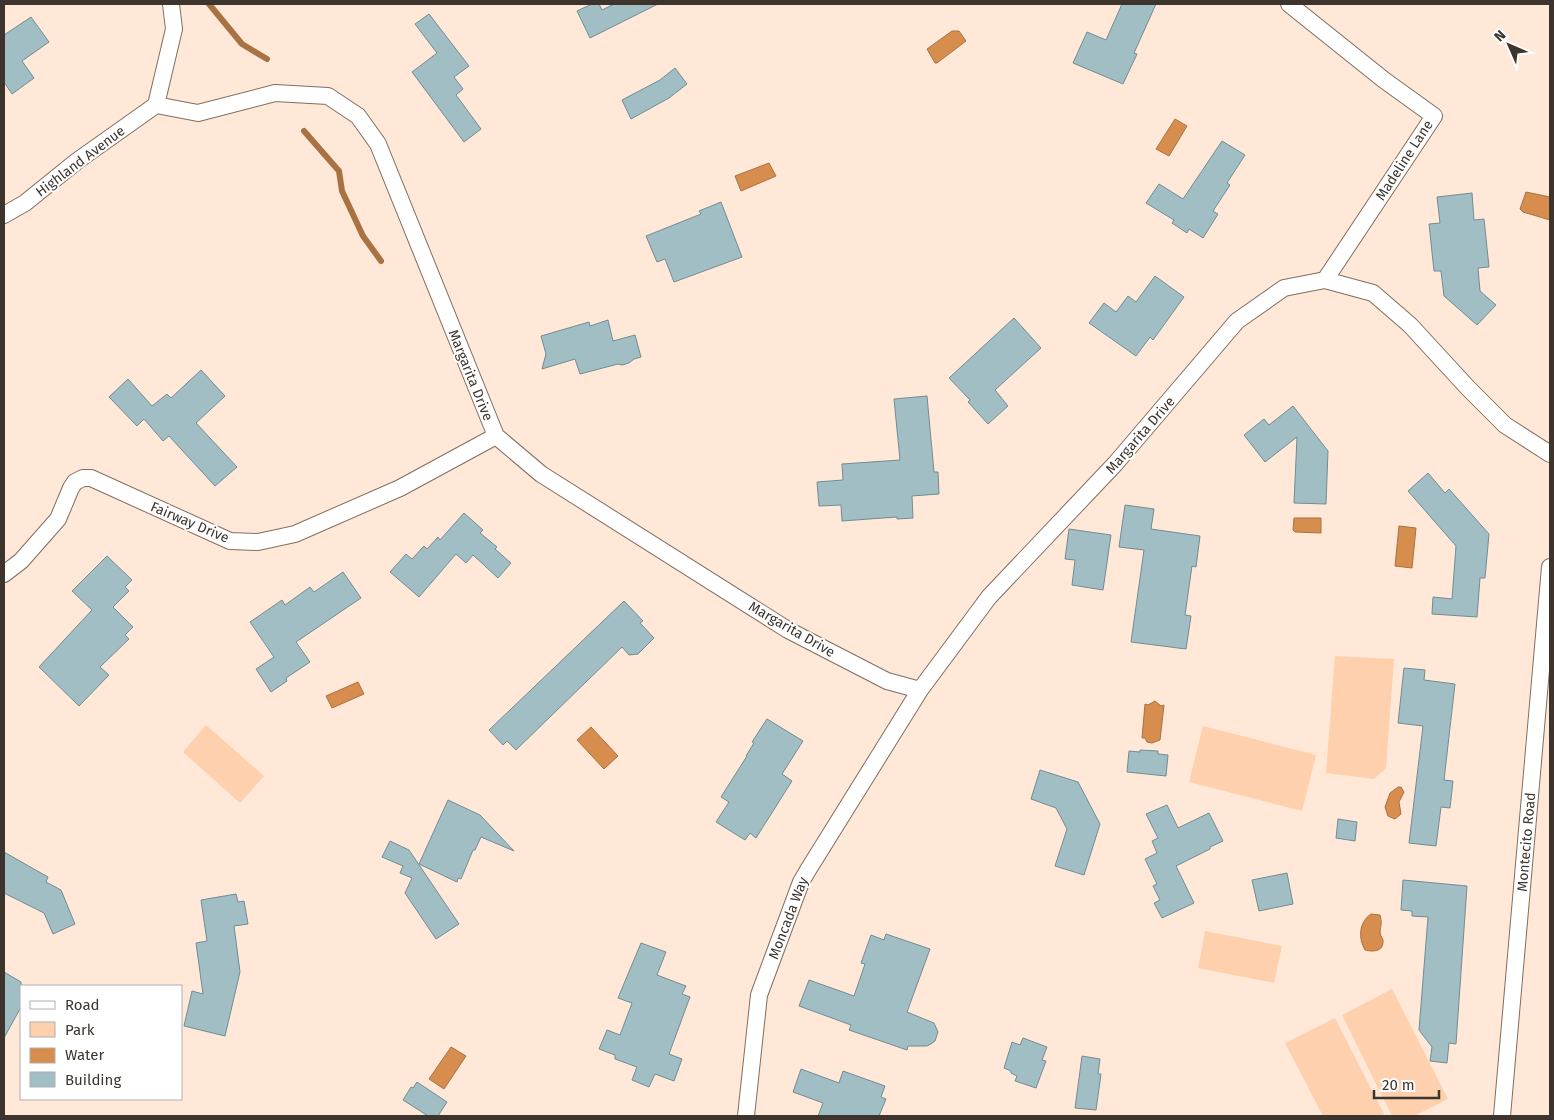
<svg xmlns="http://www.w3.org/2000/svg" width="1554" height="1120" font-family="'Fira Sans',sans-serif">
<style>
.green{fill:#fed0ad}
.water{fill:#d78d4d;stroke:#a87243}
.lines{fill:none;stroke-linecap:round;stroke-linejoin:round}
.stream{stroke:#a87243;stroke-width:6}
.building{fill:#a1bec5;stroke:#708d93}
.minor-casing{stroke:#816e5f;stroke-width:18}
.minor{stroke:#fff;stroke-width:16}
.labels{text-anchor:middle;stroke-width:4;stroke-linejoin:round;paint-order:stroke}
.street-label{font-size:14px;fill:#3c342d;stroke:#fff}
</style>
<rect width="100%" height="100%" fill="#ffe8d7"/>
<path class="green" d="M1335,656l59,3 -8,109 -12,11 -48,-6z
M206,725l58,51 -24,27 -57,-51z
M1203,726l113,29 -14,56 -113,-29z
M1205,931l77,15 -8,37 -76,-15z
M1392,989l56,110 -34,17h-22l-50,-101z
M1335,1018l50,98h-62l-38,-73z"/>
<path class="water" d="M952,31h7l7,10 -29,22h-2l-8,-14z
M1175,119l12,7 -18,30 -13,-7z
M769,163l7,13 -35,15 -6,-15z
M1526,192l24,5v23l-27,-8 -3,-3z
M1294,518h27v15l-26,-1 -2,-2z
M1399,526l17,2 -4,40 -17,-2z
M358,682l6,12 -32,14 -6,-12z
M1155,701l6,5 3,-1 -4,35 -8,3 -5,-1 -2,-4h-3l3,-34 3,1z
M591,727l27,29 -14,13 -27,-29z
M1398,787h3l3,5 -5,10 2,12 -6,5 -7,-3 -3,-9 5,-14z
M1371,914l9,1c2,7 1,10 0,17 0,3 2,5 3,8 1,12 -10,12 -18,10 -7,-12 -6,-28 6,-36z
M451,1047l15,9 -22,33 -15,-10z"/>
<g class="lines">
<path class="stream" d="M209,4l33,40 25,15
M304,131l35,40 3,20 21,45 18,25"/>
</g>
<path class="building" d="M592,4h7l3,6 12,-6h44l-68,34 -13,-27z
M1122,4h34l-22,49 3,1 -14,30 -50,-21 14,-31 19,8z
M429,14l40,52 -15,11 9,12 -7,6 25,34 -17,13 -52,-70 25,-19 -22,-29z
M31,17l18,25 -27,19 12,17 -22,16 -8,-12v-47z
M675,68l12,16 -18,14 -38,21 -9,-19 38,-20z
M1222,141l23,14 -18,28 3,2 -17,26 5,3 -15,24 -14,-9 -2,4 -15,-10 2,-3 -28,-17 13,-19 24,15z
M1472,193l2,27 10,-1 5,48 -11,1 2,23 16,14 -19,20 -33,-29 -3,-25h-7l-5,-47 11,-1 -3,-26z
M721,202l21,55 -68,25 -9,-23 -8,3 -11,-26 55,-22 -2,-3z
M1155,276l29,21 -31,43 -3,-3 -14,19 -47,-33 15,-20 12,9 12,-16 8,6z
M1014,318l27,30 -46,42 13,16 -20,18 -20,-22 2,-2 -21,-22z
M608,320l5,21 22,-6 6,22 -7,2 -5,4 -7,2 -4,-1 -38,10 -5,-15 -33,10 4,-15 -5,-18 48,-14 1,4z
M201,370l24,26 -29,27 41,44 -22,19 -46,-50 -6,5 -19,-22 -7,7 -28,-29 19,-18 24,27 15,-12 4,4z
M927,396l7,76h4l1,22 -27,2 1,22 -16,1v-2l-55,4 -1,-16 -22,1 -2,-24 26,-2 -1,-16 58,-4 -6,-61z
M1293,406l35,45 -2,53 -32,-1 3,-66 -32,25 -21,-27 20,-16 5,6z
M1428,473l17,20 4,-4 40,45 -4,44h-5l-3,39 -45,-3 1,-17 19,2 4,-53 -48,-55z
M1125,505l29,4 -3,20 49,7 -4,31 -4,-1 -7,49 6,1 -5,33 -55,-7 13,-92 -25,-3z
M464,513l19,17 -3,3 17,14 -2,2 16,14 -13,15 -25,-23 -7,8 -10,-9 -37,43 -29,-25 16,-18 6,5 12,-13 3,3 11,-12 2,3z
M1069,529l42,6 -8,55 -31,-5 3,-25 -10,-1z
M107,556l25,24 -7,7 4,4 -16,16 20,20 -8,8 4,4 -29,28 9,8 -30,31 -40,-39 53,-57 -20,-19z
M343,572l18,26 -65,44 14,20 -24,16 1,3 -16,11 -15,-23 18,-12 -24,-35 32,-22 3,5 25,-18 4,5z
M624,601l19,20 -3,2 14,15 -16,16 -9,1 -7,-8 -106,103 -9,-9 -4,4 -14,-15z
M1404,668l21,2 -1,10 31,4 -11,96 9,1 -3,27 -9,-1 -5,39 -27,-3 14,-117 -25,-3z
M767,719l36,22 -21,33 10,7 -36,57 -6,-5 -5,7 -29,-18 13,-20 -8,-5 26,-41h-1l8,-13 -2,-1z
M1140,750l18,1v3l10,1 -2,21 -39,-4 2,-21 11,1z
M1040,770l38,12 22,42 -16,51 -29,-9 12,-37 -11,-21 -25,-9z
M448,800l32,15 34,36 -33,-14 -6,13h-2l-12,29 -3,-1 -1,4 -38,-18z
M1167,805l11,23 31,-15 14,28 -13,6v2l-34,17 18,37 -32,15 -8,-15 6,-3 -7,-14 4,-2 -12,-25 12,-6 -5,-12 6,-3 -12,-24z
M1338,819l19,3 -2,19 -19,-3z
M390,841l19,9 50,74 -23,15 -31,-46 7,-15 -12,-5 3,-7 -21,-9z
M4,852l44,25 -2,5 15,8 14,34 -22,10 -9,-21 -40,-20z
M1287,873l6,31 -34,7 -7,-31z
M1403,880l64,6 -11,158 -7,-1 -2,20 -17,-2 2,-14 -13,-17 9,-113 -16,-1v-5l-11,-1z
M236,894l2,8 6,-1 4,23 -14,2 6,46 -15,64 -41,-10 8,-35 11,3 -7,-51 11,-2 -6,-41z
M886,934l44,15 -23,63 27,11 4,9 -3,9 -4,3 -4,2h-19l-1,4 -58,-20 2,-5 -52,-19 10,-26 45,16 11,-32 -4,-1 10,-28 13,5z
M641,943l25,9 -9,23 29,11 -4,8 8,3 -21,57 13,5 -8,22 -19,-7 -6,13 -17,-7 5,-13 -22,-8v-4l-16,-6 8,-19 13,5 12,-32 -14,-5z
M4,972l17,10v25l-17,31z
M1023,1038l24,9 -5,13 4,1 -10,27 -21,-7 2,-5 -6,-3v-2l-7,-3 8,-26 8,3z
M1082,1056l18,3 -2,15h3l-5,36 -21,-2z
M801,1069l38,14 4,-12 42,15 -4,11 5,2 -7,17h-61l5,-13 -30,-11z
M417,1082l30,20 -9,14h-10l-25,-16 8,-13 2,1z"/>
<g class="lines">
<g class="minor-casing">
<path id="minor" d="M171,4l3,25 -18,76 42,8 77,-20 53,3 30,20 20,28 118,292 45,38 247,156 99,51 33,9
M1289,4l95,76 50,36 -109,164
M4,215l21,-12 52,-42 79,-56
M4,574l17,-13 37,-42 13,-31 4,-6 8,-4h8l139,63 28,1 37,-8 105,-46 96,-52
M746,1116l13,-121 42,-113 7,-12 112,-180 69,-93 126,-133 122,-143 47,-33 41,-8 48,13 37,32 58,63 37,37 45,29
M1502,1116l48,-549"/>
</g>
<use href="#minor" class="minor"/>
</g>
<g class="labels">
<g class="street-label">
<text transform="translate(1404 160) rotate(-57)" y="5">Madeline Lane</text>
<text transform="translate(80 161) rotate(-37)" y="5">Highland Avenue</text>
<text transform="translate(471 375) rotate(68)" y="5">Margarita Drive</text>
<text transform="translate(1140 435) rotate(-49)" y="5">Margarita Drive</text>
<text transform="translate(190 522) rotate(23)" y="5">Fairway Drive</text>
<text transform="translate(792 629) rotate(30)" y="5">Margarita Drive</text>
<text transform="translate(1526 842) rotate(-85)" y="5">Montecito Road</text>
<text transform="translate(788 918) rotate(-69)" y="5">Moncada Way</text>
</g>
</g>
<rect width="1554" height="1120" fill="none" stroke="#3c342d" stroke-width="10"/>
<rect x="20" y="985" width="162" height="115" fill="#ffffff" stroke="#b1aeab"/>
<rect x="30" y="1001" width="25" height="8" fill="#ffffff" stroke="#b1aeab"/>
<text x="65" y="1010" font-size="15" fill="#3c342d">Road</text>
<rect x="30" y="1022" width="25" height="15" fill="#fed0ad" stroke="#b1aeab"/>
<text x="65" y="1035" font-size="15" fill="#3c342d">Park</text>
<rect x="30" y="1048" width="25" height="15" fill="#d78d4d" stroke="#b1aeab"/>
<text x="65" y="1060" font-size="15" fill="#3c342d">Water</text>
<rect x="30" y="1072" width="25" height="15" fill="#a1bec5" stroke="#b1aeab"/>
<text x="65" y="1085" font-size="15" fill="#3c342d">Building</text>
<g transform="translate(1509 45) rotate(315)" stroke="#ffffff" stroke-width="4" paint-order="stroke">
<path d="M0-4L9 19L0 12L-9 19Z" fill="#3c342d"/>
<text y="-8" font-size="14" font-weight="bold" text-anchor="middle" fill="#3c342d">N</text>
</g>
<path d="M1374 1090v8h65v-8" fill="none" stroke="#3c342d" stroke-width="2.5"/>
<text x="1382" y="1090" font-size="15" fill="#3c342d" stroke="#ffffff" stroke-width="4" paint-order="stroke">20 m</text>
</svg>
